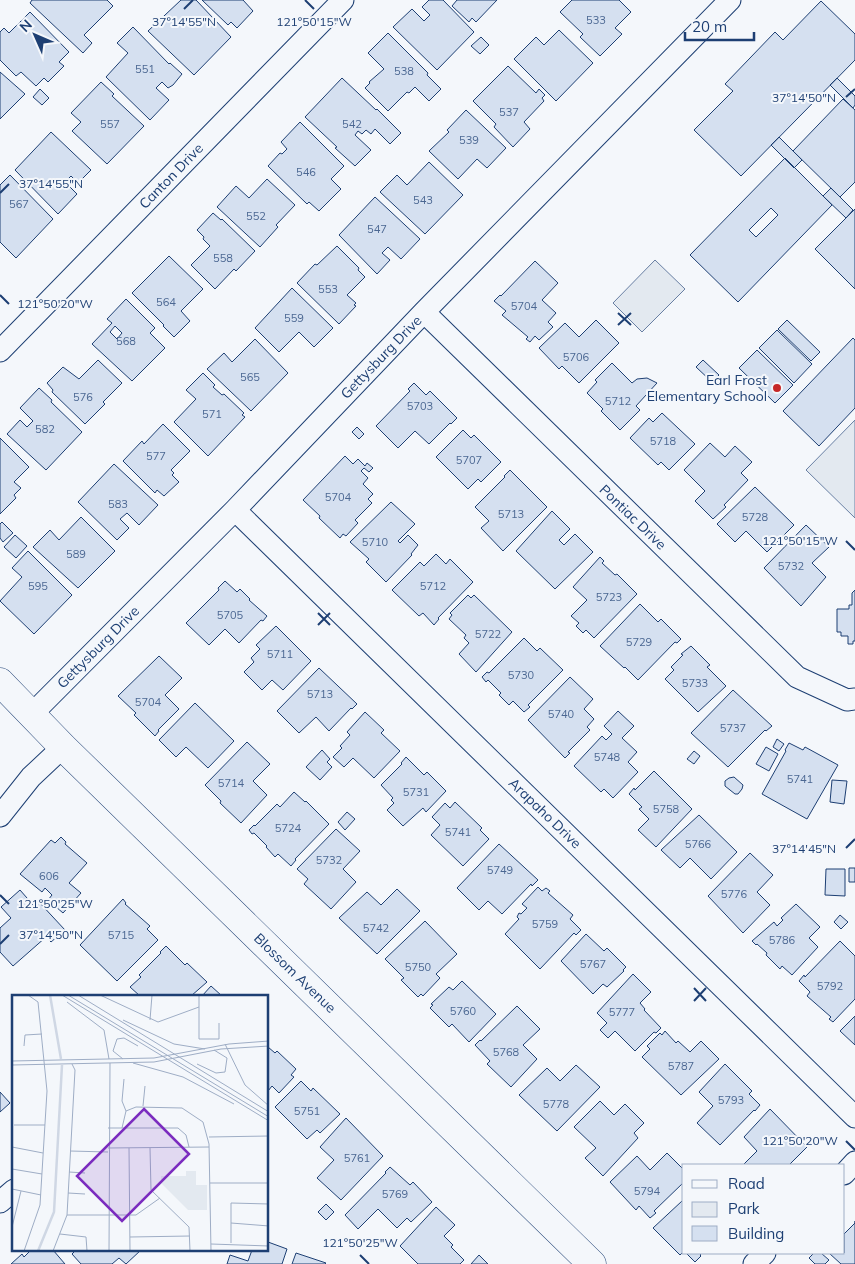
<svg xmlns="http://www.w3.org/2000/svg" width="855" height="1264" font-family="Mulish,sans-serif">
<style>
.green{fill:#e3e9f0;stroke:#687fa3}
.building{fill:#d5e0f0;stroke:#1d3f73;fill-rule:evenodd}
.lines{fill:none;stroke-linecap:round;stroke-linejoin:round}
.street-casing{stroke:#1d3f73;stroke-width:23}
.secondary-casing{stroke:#1d3f73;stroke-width:29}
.street{stroke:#f4f7fb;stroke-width:21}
.secondary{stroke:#f4f7fb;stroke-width:28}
.ticks{fill:none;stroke:#1d3f73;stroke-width:2}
.poi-dot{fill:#c62828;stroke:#f4f7fb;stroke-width:2}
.labels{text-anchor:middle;stroke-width:4;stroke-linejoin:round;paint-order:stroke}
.number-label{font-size:11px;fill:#4b6792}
.street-label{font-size:14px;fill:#1d3f73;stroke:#f4f7fb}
.poi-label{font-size:14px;fill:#1d3f73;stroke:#f4f7fb;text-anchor:end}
.inset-river{fill:none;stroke:#cfd7e4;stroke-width:2.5}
.inset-road{fill:none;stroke:#9eadc5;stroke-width:1}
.view{fill:#7b2cbf;fill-opacity:0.15;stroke:#7b2cbf;stroke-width:2.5}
.inset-edge{fill:none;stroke:#1d3f73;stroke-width:2.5}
.ticks-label{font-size:12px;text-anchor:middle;fill:#1d3f73;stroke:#f4f7fb;stroke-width:4;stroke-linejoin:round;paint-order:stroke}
</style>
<rect width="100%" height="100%" fill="#f4f7fb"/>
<path class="green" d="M655,260l30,29 -43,43 -29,-29z
M855,420v98l-49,-48z"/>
<path class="building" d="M32,0h75l6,6 -29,29 8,8 -9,10 -53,-50z
M181,0h15l35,37 -37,38 -46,-44z
M202,0h41l10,11 -16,17 -6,-6 -3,3z
M429,0h14l31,32 -37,38 -44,-43 19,-18 12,12 6,-6 -8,-8z
M457,0h40l-21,22 -4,-4 -3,4 -17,-16z
M572,0h47l12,12 -16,16 7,6 -22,22 -20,-19 3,-3 -23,-22z
M821,1l34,33v26l-114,116 -47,-46 39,-39 -8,-7 50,-52 8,8z
M30,12l39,40 -10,10 5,4 -16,16 -4,-4 -8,8 -15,-14 -5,4 -16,-16v-28l4,-4 5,5z
M133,27l36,37 1,-1 12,11 -9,11 -5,3 -6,-6 -6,6 13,12 -19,20 -44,-43 22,-24 -11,-10z
M559,30l34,33 -37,38 -42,-42 22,-22 8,8z
M388,33l40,40 -1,2 14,14 -12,12 -14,-14 -6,6 -2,-1 -19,19 -23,-23 5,-5 -1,-1 15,-13 -16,-16z
M481,37l8,8 -9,9 -9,-8z
M508,66l28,27 3,-4 6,6 -3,3 2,3 -20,21 6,7 -17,18 -19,-20 2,-3 -23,-23z
M0,72l25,22 -25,25z
M342,78l34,32 1,-1 24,24 -11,11 -15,-15 -4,5 -5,-4 -4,4 -4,-3 -3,4 16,15 -16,16 -20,-18 2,-1 -32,-30z
M837,78l18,18v9l-2,3 -23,-23z
M101,82l13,12 -2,2 32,30 -37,38 -35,-33 9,-9 -10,-9z
M40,89l9,9 -7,7 -9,-8z
M843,99l12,11v72l-15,15 -47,-46z
M466,110l40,38 -19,20 -10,-9 -19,20 -29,-28 20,-19 -2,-2z
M300,122l44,44 -13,13 10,10 -22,22 -10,-9 -2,2 -39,-38 12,-13 2,1 5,-5 -6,-7z
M51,132l40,38 -13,13 -7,-7 -6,6 12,12 -19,20 -43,-44z
M779,137l23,23 -8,8 -23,-23z
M785,158l47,47 -94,97 -48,-47zM771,208l7,7 -22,22 -7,-7z
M429,162l34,33 -38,39 -45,-42 17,-17 10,10z
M10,175l43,44 -37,39 -16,-16v-57z
M267,179l28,26 -19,20 2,2 -18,20 -43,-40 19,-21 13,12z
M831,188l22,22 -7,8 -23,-22z
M375,197l45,42 -19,20 -13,-12 -6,6 8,7 -13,14 -38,-39z
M855,209v80l-40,-40z
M213,213l8,7 1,-1 33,32 -19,20 -2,-2 -19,20 -24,-24 19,-19 -7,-7 1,-2 -7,-7z
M337,246l22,22 -1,2 7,7 -18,18 9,8 -2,2 2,1 -17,18 -42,-41 18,-19 2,1z
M169,256l34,33 -22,22 9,10 -16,16 -11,-11 1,-1 -32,-32z
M535,261l23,22 -16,17 14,13 -8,9 5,5 -14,13 -4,-4 -5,6 -4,-3 2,-2 -26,-22 4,-4 -12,-10 6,-6 1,1z
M292,288l41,40 -19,19 -15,-15 -20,20 -24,-24z
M126,299l29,29 -5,5 15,15 -33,33 -40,-37 20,-21 -5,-4zM115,326l7,7 -5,6 -7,-7z
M596,320l23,23 -40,40 -17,-17 -3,3 -20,-21 26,-25 14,14z
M787,320l33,32 -9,9 -33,-32z
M777,330l35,34 -18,19 -35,-35z
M853,338l2,2v68l-36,38 -36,-35z
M255,339l33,34 -37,38 -44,-42 17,-16 8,9z
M757,350l36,35 -18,18 -36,-35z
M98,360l24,23 -19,19 2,2 -20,20 -33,-32 1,-2 -6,-7 16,-16 16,12z
M703,360l16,15 -7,7 -16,-15z
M612,363l20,20 5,-4 10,-1 10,5 -21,23 4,4 -20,20 -19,-19 2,-2 -16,-16 10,-11 -2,-2z
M203,373l12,12 -2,2 9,8 2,-1 20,19 -2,2 3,2 -37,39 -34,-34 22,-23 -10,-9z
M414,383l12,12 4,-4 27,27 -6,6 -1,-1 -21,21 -14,-13 -17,17 -22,-22 34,-35 -2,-2z
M39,388l13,12 -1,2 31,30 -36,38 -39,-36 13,-14 7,7 6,-6 -13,-13z
M662,413l33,31 -26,26 -8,-8 -3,3 -28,-27 19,-20 4,4z
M163,424l27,27 -19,19 3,3 -2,2 7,7 -15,14 -7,-6 -2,3 -32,-32 19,-20 2,3z
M357,427l7,7 -5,5 -7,-7z
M463,430l8,8 3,-3 27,27 -20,20 -3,-3 -10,10 -32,-32z
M0,438l29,29 -15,15 7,6 -7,7 2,3 -16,16z
M710,443l15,14 10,-11 17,16 -11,11 7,7 -24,25 2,2 -13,12 -18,-18 10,-10 -21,-21z
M345,456l8,8 5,-5 7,7 2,-3 6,5 -4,4 -5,-4 -3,3 7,7 -5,6 10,10 -5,5 4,4 -17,17 3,3 -12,13 -3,-2 -3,4 -21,-20 1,-2 -17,-16z
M114,464l44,41 -19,20 -12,-12 -7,6 9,9 -12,12 -39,-38z
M510,470l37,37 -44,44 -22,-23 8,-7 -14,-14 30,-30 -1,-1z
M755,487l39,38 -27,27 -21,-21 -11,11 -18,-18z
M391,502l24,22 -17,17 2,2 8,-8 10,10 -7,9 1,1 -26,27 -20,-20 3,-3 -19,-17z
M552,511l18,18 -11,11 5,5 11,-11 18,18 -38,37 -39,-38z
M81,517l34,34 -37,37 -45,-41 17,-17 9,10z
M2,522l11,11 -10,9 -3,-4v-14z
M806,525l23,22 -17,16 14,14 -25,29 -37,-38z
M15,535l12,11 -11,12 -12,-11z
M28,551l44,44 -38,39 -34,-33 22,-24 -10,-9z
M436,554l10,10 4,-5 23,23 -35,36 1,1 -5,6 -11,-12 -4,3 -27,-26 28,-28 4,4z
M600,557l4,4 -2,2 13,12 2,-1 20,20 -43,44 -8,-8 -3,3 -7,-7 3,-3 -8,-7 16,-16 -14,-13z
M225,581l12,11 3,-3 10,10 -1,1 18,16 -4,5 -2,-1 -22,23 -14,-14 -16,16 -23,-22 33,-33 -1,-2z
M855,590v51h-2v3h-5v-8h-7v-4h-4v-23h12v-4h3v-12z
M468,595l3,3 3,-3 38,37 -36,40 -17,-18 10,-11 -5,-5 2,-3 -17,-16 3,-4 -2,-2z
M640,604l18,18 3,-3 20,20 -4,4 -2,-1 -37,38 -13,-13 -1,1 -24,-22z
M276,626l35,35 -28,29 -11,-10 -10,10 -18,-18 10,-10 -3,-4 9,-9 -4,-4z
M524,638l13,13 3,-3 23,22 -35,35 2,2 -6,5 -11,-11 -4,4 -10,-10 2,-2 -13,-13 -2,2 -4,-5 5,-5 2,1z
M691,646l19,19 -3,2 19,19 -28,26 -33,-33 9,-9 -3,-3 12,-12 -2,-1z
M159,656l23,22 -17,17 14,14 -21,21 1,1 -4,5 -21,-21 2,-2 -18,-17z
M319,668l38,36 -5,5 -1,-1 -22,23 -13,-14 -17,16 -22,-22z
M570,677l23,22 -9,10 10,10 -7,8 3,3 -22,22 2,1 -5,5 -37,-38z
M733,690l39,36 -6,5 -1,-1 -37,37 -37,-34z
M195,703l39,38 -26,27 -22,-21 -10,10 -17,-17z
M618,711l16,15 -12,12 15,14 -9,10 10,10 -25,26 -9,-9 -3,3 -27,-26 28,-30 4,4 6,-6 -8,-8z
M365,712l19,18 -3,3 19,18 -26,27 -21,-20 -9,9 -11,-10 9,-9 -2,-2 10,-11 -3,-3z
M777,739l7,5 -5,7 -6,-4z
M247,742l23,22 -17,17 14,14 -26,28 -21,-20 1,-2 -16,-16z
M789,743l14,7 2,-3 33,18 -31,54 -45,-25 24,-43 -1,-1z
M766,747l12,7 -9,17 -13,-7z
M322,750l8,9 -3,3 5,5 -12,13 -14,-13z
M694,751l6,5 -6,8 -7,-5z
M406,757l18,18 3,-3 19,19 -20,21 -3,-4 -20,18 -16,-16 7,-7 -3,-3 2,-2 -12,-13 21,-21 -1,-1z
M654,771l38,38 -36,38 -18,-17 11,-11 -10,-10 3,-2 -13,-13 5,-6 1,2z
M734,777l9,8 -1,4 -4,5h-3l-10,-8v-5l4,-3z
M832,780l15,1 -3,23 -14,-2z
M294,792l11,10 1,-1 23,23 -34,35 1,1 -5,6 -13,-12 -3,3 -9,-10 1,-1 -13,-13 -2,1 -3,-4 5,-5 1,1 22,-22 3,3z
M455,802l27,26 -2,2 9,9 -26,27 -32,-31 9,-10 -8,-8 13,-14 5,5z
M347,812l8,7 -10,11 -7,-8z
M699,815l38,37 -26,27 -21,-21 -10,10 -19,-18z
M336,829l24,22 -17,18 13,13 -25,27 -27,-25 4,-5 -11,-10z
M61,837l5,5 -1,2 22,19 -18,20 12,10 -18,20 -15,-13 4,-5 -7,-7 -3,4 -22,-18 31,-34 4,3z
M499,844l39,36 -6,6 -1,-2 -29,30 -14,-13 -9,9 -22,-22z
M750,853l23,22 -16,17 13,13 -27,28 -35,-37z
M849,868h6v14h-6z
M826,869h19v27l-20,-1z
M538,887l4,4 4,-3 4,3 -2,2 25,22 -3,4 11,11 -5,5 -2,-2 -34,36 -35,-35 14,-15 -2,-2 2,-4 2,1 6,-6 -5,-4z
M397,889l23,22 -43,43 -38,-36 28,-26 14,13z
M20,890l14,16 5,-4 26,28 -14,12 -5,-5 -33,29 -13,-14v-24l11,-10 -10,-11z
M123,899l3,4 -1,1 25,22 -3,3 11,11 -41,41 -37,-36z
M796,904l24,23 -11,11 9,9 -26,28 -10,-9 -2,3 -14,-14 1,-2 -10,-9 -1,1 -4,-4 22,-19 3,4 6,-6 -2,-2z
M840,915l8,7 -7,7 -7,-7z
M425,921l32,33 -21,20 4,4 -17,18 -2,-2 -3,3 -17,-17 3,-2 -19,-19z
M586,934l18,17 3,-3 19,19 -3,3 1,1 -17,16 -4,-3 -10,10 -32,-33z
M840,941l15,15v43l-22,23 -4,-3 2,-2 -24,-21 3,-4 -11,-11 5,-6 1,2z
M166,946l19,19 2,-2 20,19 -16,14h-51l-10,-9 11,-10 -2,-2 22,-22 -1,-1z
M633,974l18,18 -11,11 5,6 -1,1 17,18 -5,5 -2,-1 -19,19 -20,-20 -7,7 -8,-8 7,-7 -10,-10z
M462,981l34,33 -27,28 -17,-18 -3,3 -19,-19 3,-3 -2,-1 18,-17 4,3z
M211,986l11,10h-20z
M517,1006l23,23 -17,16 14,14 -26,28 -24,-23 3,-3 -15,-16 5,-5 1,1z
M855,1016v29l-15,-14z
M665,1031l11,12 2,-2 12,11 11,-11 18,18 -38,36 -39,-38 8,-8 -3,-3 13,-13 2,2z
M268,1047l7,6 2,-2 19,18 -5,6 3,2 -15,16 -7,-7 -4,5z
M725,1064l27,27 -3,3 11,11 -5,6 -1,-1 -34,35 -23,-22 16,-17 -14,-14z
M576,1065l24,22 -43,44 -38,-36 28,-27 13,13z
M301,1081l10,10 2,-3 27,26 -20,19 -3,-3 -10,9 -32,-32z
M0,1092l10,11 -10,9z
M600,1101l14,14 11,-11 19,19 -10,10 4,5 -35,38 -18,-18 11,-10 -22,-21z
M770,1109l37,38 -18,18h-46l14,-14 -13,-14z
M346,1118l37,38 -42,44 -24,-22 17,-18 -14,-13z
M667,1153l17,17v12l-30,29 2,2 -6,5 -11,-12 -3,4 -26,-28 27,-26 13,14z
M390,1167l20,18 3,-3 19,20 -21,20 -4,-4 -10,10 -19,-19 -20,20 -13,-14 41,-42 -1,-1z
M682,1201l2,2v48l-4,4 -27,-27z
M326,1204l8,8 -8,8 -8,-8z
M436,1207l19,18 -11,11 9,9 -2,2 13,13 -4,4h-42l-18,-18z
M855,1221v43h-14l-12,-11h15v-19l11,-11z
M268,1242l19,7 -5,15h-55l3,-9 18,6 4,-11h16z
M31,1250h22l12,14h-54l11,-10 2,3z
M76,1250h65l-15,14 -7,-6 -7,6h-31l-9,-10z
M296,1253l30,10 -1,1h-33z
M686,1253h16l-2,2 1,1 -6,6z
M814,1253h7l8,7 -4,4h-10l-6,-6z
M479,1255l9,9h-17z"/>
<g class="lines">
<g class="street-casing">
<path id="street" d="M424,312l373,365 50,23 8,-1
M0,351l343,-351
M235,510l620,607
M32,714l203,-204 189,-198 306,-312
M0,816l31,-39 32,-30
M844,1174l11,-12
M0,1202l14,-12
M754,1264l11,-11"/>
</g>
<g class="secondary-casing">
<path id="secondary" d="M0,682l63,65 529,517"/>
</g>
<use href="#street" class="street"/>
<use href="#secondary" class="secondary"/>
</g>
<path class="ticks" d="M305,0l9,9M184,9l9,-9M846,97l9,-8M0,193l9,-9M0,295l9,9M618,313l13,12M618,325l13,-12M846,541l9,9M318,613l12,12M318,625l12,-12M846,848l9,-9M0,895l9,9M0,944l9,-9M694,988l12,13M694,1001l12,-13M846,1141l9,9M360,1255l9,9"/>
<circle class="poi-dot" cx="777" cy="388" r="5"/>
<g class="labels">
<g class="number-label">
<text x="596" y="24">533</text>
<text x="145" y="73">551</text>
<text x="404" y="75">538</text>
<text x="509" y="116">537</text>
<text x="110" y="128">557</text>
<text x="352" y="128">542</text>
<text x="469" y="144">539</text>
<text x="306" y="176">546</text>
<text x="423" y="204">543</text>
<text x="19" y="208">567</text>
<text x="256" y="220">552</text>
<text x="377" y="233">547</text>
<text x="223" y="262">558</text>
<text x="328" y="293">553</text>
<text x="166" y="306">564</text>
<text x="524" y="310">5704</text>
<text x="294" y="322">559</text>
<text x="126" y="345">568</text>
<text x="576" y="361">5706</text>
<text x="250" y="381">565</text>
<text x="83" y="401">576</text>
<text x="618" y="405">5712</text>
<text x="420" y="410">5703</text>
<text x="212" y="418">571</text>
<text x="45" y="433">582</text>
<text x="663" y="445">5718</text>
<text x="156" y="460">577</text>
<text x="469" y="464">5707</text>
<text x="338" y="501">5704</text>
<text x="118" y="508">583</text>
<text x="511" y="518">5713</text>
<text x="755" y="521">5728</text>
<text x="375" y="546">5710</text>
<text x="76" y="558">589</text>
<text x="791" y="570">5732</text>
<text x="38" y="590">595</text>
<text x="433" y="590">5712</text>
<text x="609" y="601">5723</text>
<text x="230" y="619">5705</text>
<text x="488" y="638">5722</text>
<text x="639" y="646">5729</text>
<text x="280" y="658">5711</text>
<text x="521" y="679">5730</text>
<text x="695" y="687">5733</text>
<text x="320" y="698">5713</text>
<text x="148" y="706">5704</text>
<text x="561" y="718">5740</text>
<text x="733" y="732">5737</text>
<text x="607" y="761">5748</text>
<text x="800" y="783">5741</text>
<text x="231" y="787">5714</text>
<text x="416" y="796">5731</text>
<text x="666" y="813">5758</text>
<text x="288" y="832">5724</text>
<text x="458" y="836">5741</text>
<text x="698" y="848">5766</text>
<text x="329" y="864">5732</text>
<text x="500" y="874">5749</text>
<text x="49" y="880">606</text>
<text x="734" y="898">5776</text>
<text x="545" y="928">5759</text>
<text x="376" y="932">5742</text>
<text x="121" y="939">5715</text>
<text x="782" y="944">5786</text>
<text x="593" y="968">5767</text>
<text x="418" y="971">5750</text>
<text x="830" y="990">5792</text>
<text x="463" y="1015">5760</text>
<text x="622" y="1016">5777</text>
<text x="506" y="1056">5768</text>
<text x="681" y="1070">5787</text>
<text x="731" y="1104">5793</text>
<text x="556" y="1108">5778</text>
<text x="307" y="1115">5751</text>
<text x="357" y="1162">5761</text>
<text x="647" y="1195">5794</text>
<text x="395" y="1198">5769</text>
</g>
<g class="street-label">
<text transform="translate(171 176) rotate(-46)" y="5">Canton Drive</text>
<text transform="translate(381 357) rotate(-46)" y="5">Gettysburg Drive</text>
<text transform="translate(633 517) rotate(44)" y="5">Pontiac Drive</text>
<text transform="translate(98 647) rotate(-45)" y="5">Gettysburg Drive</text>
<text transform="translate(545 813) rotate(44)" y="5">Arapaho Drive</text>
<text transform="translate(295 973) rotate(44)" y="5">Blossom Avenue</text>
</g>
<g class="poi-label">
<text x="767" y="385">Earl Frost<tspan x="767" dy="16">Elementary School</tspan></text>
</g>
</g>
<g transform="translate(12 995)">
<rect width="256" height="256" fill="#f4f7fb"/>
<path d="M174,176h10v14h11v25h-19l-27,-27v-7h25z" fill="#e3e9f0"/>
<path class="inset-river" d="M38,0l11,64M26,256l16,-39 8,-147"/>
<path class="inset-road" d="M50,0l207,126M56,0l201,122M66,0l191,117M88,0l58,27 41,-15M187,0v44h20M55,7l37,28 5,29M111,25l51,24 31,5M138,25l2,-25M207,28v16M213,49l20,41 24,21M12,51l1,-11 17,-1M111,64l-10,-8 4,-12 7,-1 14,8M0,66l142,-3 75,-14 40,-3M121,68l50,14 51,27M185,69l19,9 9,-1 2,-14 -13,-8M0,70l142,-3 67,-13 48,-3M112,84l-2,22 4,10M131,111l2,-20M2,130h31M96,133h70l8,7 3,12M110,133l4,-17 10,-4 46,1 21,14 6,22 2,107M197,142l60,-1M0,152l31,6M96,153l101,-1M117,153l1,103M138,153l1,42 38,37 1,24M58,156l38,1M0,174l30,5M57,177l16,1M198,188h59M0,194l29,6M56,198l17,1M55,220h69l24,-17M219,228l38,3M0,232l9,-36M48,239l26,3 1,14M118,242l60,-1M219,248v-40l38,1M199,249l58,2M12,256l16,-46 7,-114 -9,-89 -10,-7M41,256l14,-36 8,-145 -3,-6M97,256l1,-188"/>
<path class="view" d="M132,114l45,45 -67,67 -45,-45z"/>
<rect width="256" height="256" class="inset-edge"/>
</g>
<g class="ticks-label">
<text x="184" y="26">37°14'55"N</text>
<text x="314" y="26">121°50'15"W</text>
<text x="804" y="102">37°14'50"N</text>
<text x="51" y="188">37°14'55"N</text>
<text x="55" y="308">121°50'20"W</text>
<text x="800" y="545">121°50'15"W</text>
<text x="804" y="853">37°14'45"N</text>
<text x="55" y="908">121°50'25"W</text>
<text x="51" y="939">37°14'50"N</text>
<text x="800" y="1145">121°50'20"W</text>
<text x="360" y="1247">121°50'25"W</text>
</g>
<rect x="682" y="1164" width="162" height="90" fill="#f4f7fb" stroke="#9eadc5"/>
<rect x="692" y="1180" width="25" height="8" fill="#f4f7fb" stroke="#9eadc5"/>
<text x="728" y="1189" font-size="15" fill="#1d3f73">Road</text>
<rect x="692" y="1202" width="25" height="15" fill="#e3e9f0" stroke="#9eadc5"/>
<text x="728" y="1214" font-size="15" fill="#1d3f73">Park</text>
<rect x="692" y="1226" width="25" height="15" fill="#d5e0f0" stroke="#9eadc5"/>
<text x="728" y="1239" font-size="15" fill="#1d3f73">Building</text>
<g transform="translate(35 35) rotate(315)" stroke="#f4f7fb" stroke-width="4" paint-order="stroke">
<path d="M0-4L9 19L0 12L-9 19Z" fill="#1d3f73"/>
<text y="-8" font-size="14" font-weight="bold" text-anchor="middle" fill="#1d3f73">N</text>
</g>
<path d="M685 32v8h69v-8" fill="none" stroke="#1d3f73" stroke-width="2.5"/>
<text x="692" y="32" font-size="15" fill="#1d3f73" stroke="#f4f7fb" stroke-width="4" paint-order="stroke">20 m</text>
</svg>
